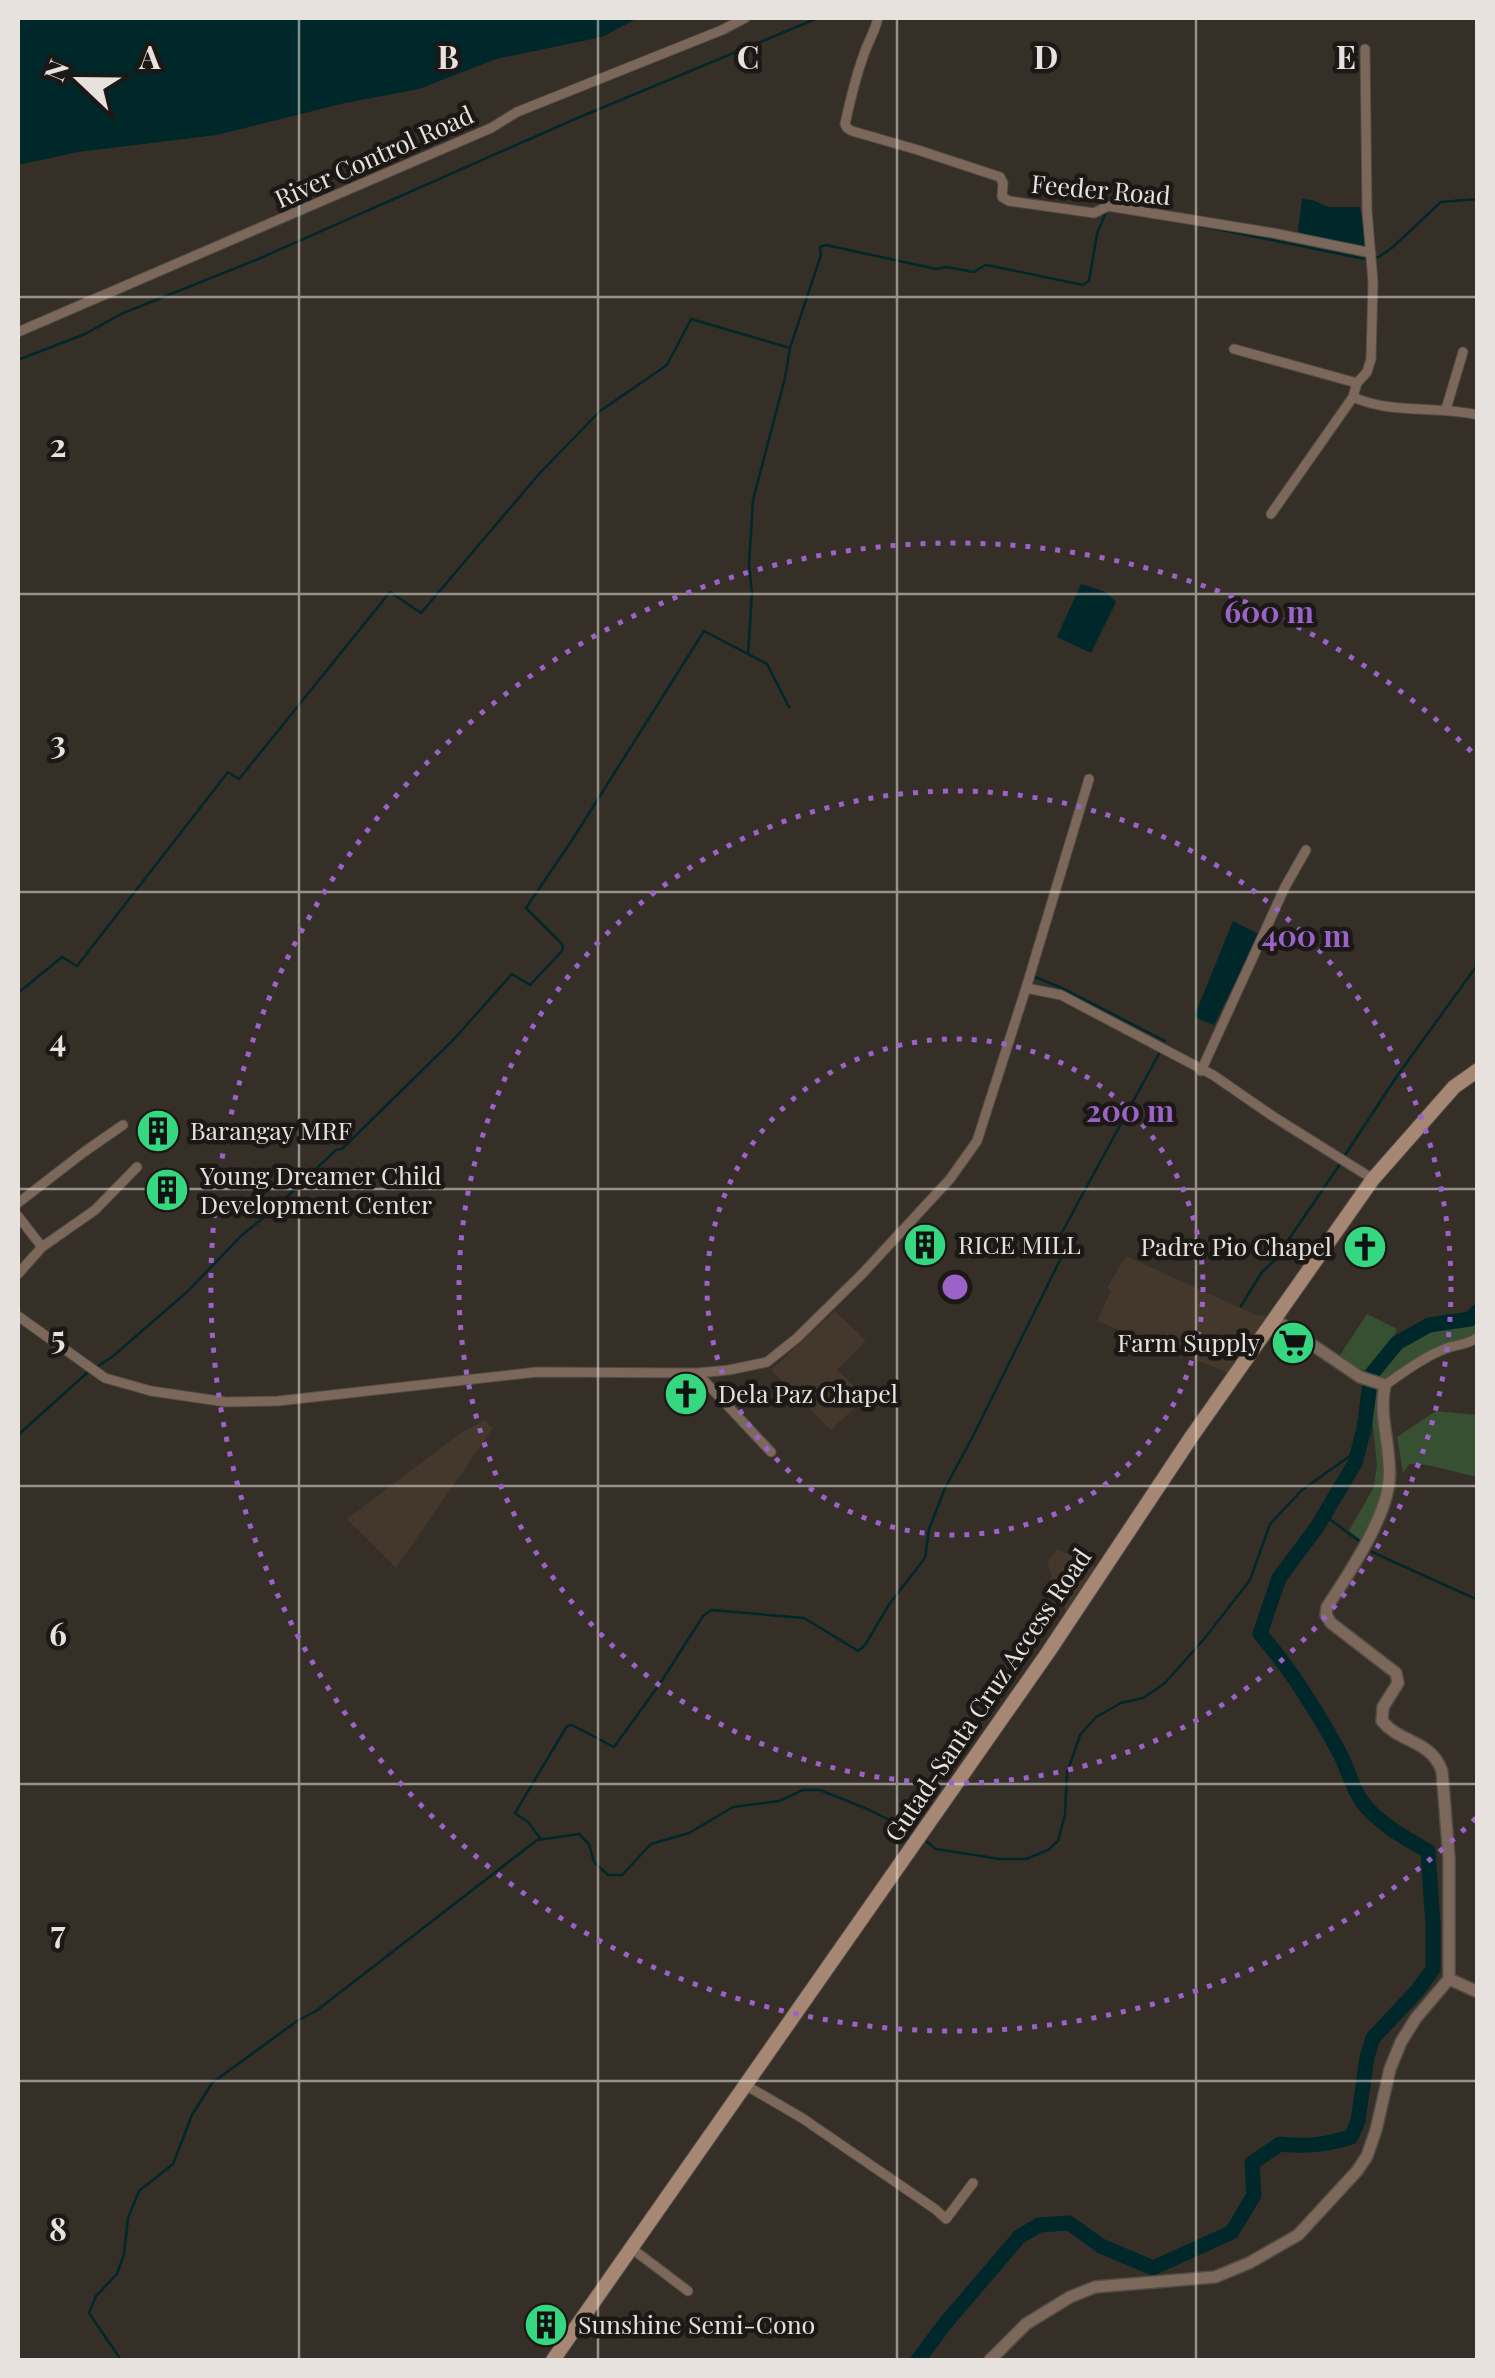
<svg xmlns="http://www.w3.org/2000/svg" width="1495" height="2378" font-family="'Playfair Display',serif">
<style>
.built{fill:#44372b}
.green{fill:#375032}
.water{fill:#002729}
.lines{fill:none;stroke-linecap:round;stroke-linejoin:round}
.stream{stroke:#002729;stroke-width:2.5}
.river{stroke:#002729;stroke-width:15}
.minor-casing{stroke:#524c45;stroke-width:11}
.tertiary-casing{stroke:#524c45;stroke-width:14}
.secondary-casing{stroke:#524c45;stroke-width:16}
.minor{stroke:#7b685b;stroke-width:9}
.tertiary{stroke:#7b685b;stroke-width:11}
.secondary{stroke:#a58773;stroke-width:14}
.grid{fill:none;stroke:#e7e2dd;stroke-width:2.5;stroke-opacity:0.55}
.ring{fill:none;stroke:#9b63c8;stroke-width:5;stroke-dasharray:5 10}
.labels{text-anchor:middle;stroke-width:9;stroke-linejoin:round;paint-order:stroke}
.street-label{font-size:25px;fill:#e7e2dd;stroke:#1b1815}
.poi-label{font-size:25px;fill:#e7e2dd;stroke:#1b1815;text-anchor:start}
.grid-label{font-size:32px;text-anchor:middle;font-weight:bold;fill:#e7e2dd;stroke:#1b1815;stroke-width:9;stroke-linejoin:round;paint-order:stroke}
.centre{fill:#9b63c8;stroke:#1b1815;stroke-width:5}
.ring-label{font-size:30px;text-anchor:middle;font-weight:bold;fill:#9b63c8;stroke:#1b1815;stroke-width:9;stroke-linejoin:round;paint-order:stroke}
</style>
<rect width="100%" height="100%" fill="#362f28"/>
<path class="built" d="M1126,1256l130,59 13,1 -38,58 -134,-53 14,-30 -4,-3z
M835,1311l31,30 -29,29 29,27 -35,33 -60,-60z
M484,1420l9,8 -97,140 -49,-49 112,-85z
M1057,1549l39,18 -30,45 -4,-9 -16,-15 6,-12 -5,-13z"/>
<path class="green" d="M1367,1314l30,15 -4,10 -26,32 -10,-3 -17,-13z
M1477,1316v20l-31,10 -56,36 -13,-5 24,-31 28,-16 44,-9z
M1373,1384l12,4 12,85 -1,13 -27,60 -20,-15 25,-44 3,-22 -5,-47z
M1436,1411l41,4v62l-49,-12 -19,-1 -6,9 -6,-36z"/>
<path class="water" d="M28,18h610l-36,19 -106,22 -77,30 -74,14 -128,32 -139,17 -60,13v-144z
M1302,199l10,1 17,7h31l6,40 -65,-13 -3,-4z
M1081,584l25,8 10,10 -25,51 -34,-16z
M1233,921l26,13 -45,91 -20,-8z"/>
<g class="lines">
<path class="stream" d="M1182,222l183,37 14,-2 14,-10 48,-45 37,-3
M18,360l67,-26 36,-20 135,-54 319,-141 243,-101
M748,654l4,-60 -3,-30 4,-64 32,-122 5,-30 31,-93 -1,-8 6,-2 110,24 10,-2 28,5 11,-7 7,1 91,19 6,-4 8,-47 9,-22
M1033,976l31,13 101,52
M18,993l44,-36 15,9 151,-194 11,7 151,-187 31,21 118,-139 61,-63 67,-46 24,-46 99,29
M1345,1155l52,-79 81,-112
M1241,1306l21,-34 12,-11 66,-97
M95,1368l17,-11 76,-66 54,-56 30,-24 64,-61 6,-1 112,-110 58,-65 18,11 32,-34 1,-5 -3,-4 -34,-34 48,-71 130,-206 63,33 22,43
M18,1435l70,-63
M1324,1515l39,29
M1372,1552l106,48
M540,1838l-12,-16 -13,-9 52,-87 5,-1 42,22 45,-62 44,-69 8,-6 93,8 51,31 3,2 7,-6 25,-42 35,-45 4,-29 16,-41 27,-50 92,-186 -9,-7 106,-195
M922,1838l14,11 64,10h26l22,-9 10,-9 7,-26 2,-42 13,-38 16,-18 25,-14 22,-5 22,-15 39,-44 46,-59 20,-56 32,-34 52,-37 6,-11
M121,2360l-32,-47 7,-17 21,-22 7,-20 4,-36 11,-27 34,-27 19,-49 20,-32 85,-62 19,-10 221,-171 42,-6 10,10 5,18 14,13h14l29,-31 38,-11 44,-26 46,-6 24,-11h17l45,18 51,25"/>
<path class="river" d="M918,2360l26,-35 75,-88 20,-12 30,-2 32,23 52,22 79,-36 22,-37 -2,-32 28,-19c28,3 44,1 71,-7l7,-16 9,-64 6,-19 44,-47 16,-22v-43l-5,-75c-22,-12 -52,-29 -67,-51 -10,-15 -14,-34 -23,-50 -22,-40 -47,-81 -78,-116l19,-56 38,-51 38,-64 9,-34 7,-54 26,-32 32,-18 41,-6 8,-8"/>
<g class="minor-casing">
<path id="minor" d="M878,18c-3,14 -11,25 -15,39 -8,22 -13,44 -18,67l2,4 5,3 66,19 82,27 3,6 -1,14 7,4 85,12 14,-7 165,27 98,20
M18,332l473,-204 26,-16 205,-82 23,-12
M1234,349l123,34
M1353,397c40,18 84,8 125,18
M1446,409l17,-57
M1271,514l82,-117 4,-14 10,-11 4,-13 2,-77 -6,-72 -2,-161
M1026,988l63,-209
M1201,1071l84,-184 21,-37
M18,1203l66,-51 39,-27
M18,1216l24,31
M18,1274l24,-27 53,-37 42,-43
M18,1316l87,62 46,13 75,11 52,-1 259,-29 160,1 32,-3 38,-8 30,-24 66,-65 87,-94 27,-38 49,-153 35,7 152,80 61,42 99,62
M697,1373l74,79
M1385,1385c19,-13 40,-29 62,-37 11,-4 21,-3 31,-11
M747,2086l55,32 133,91 11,10 27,-36
M631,2248l57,43"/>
</g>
<g class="tertiary-casing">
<path id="tertiary" d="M1449,1979l29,13
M990,2360l36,-36 44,-27 25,-10 120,-10 34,-14 49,-28 59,-64 10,-15 9,-26 14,-61 11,-27 15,-24 33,-39v-121l-7,-87c-11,-31 -42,-28 -60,-50l1,-14 15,-24 -2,-10 -65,-50 -5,-8 1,-8c21,-32 60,-90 62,-127 3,-32 -11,-63 -4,-95l-25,-8 -86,-58"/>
</g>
<g class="secondary-casing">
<path id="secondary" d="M553,2360l496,-709 143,-215 181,-257 81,-92 24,-17"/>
</g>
<use href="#minor" class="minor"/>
<use href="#tertiary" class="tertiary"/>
<use href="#secondary" class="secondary"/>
</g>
<path class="grid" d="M299,18v2342M598,18v2342M897,18v2342M1196,18v2342M18,297h1460M18,594h1460M18,892h1460M18,1189h1460M18,1486h1460M18,1784h1460M18,2081h1460"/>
<g class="ring">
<circle cx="955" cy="1287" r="248"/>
<circle cx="955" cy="1287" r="496"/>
<path d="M1476 1818A744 744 0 1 1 1476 756"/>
</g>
<defs>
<g id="building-disc" transform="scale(2.25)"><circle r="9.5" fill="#35d881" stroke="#1b1815"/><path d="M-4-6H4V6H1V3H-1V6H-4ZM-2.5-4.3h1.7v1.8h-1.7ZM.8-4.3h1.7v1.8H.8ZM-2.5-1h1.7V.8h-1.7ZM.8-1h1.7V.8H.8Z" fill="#111"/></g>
<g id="church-disc" transform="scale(2.25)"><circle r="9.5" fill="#35d881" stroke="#1b1815"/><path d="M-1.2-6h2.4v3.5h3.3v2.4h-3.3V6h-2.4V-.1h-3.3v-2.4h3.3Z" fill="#111"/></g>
<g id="supermarket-disc" transform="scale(2.25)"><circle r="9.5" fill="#35d881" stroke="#1b1815"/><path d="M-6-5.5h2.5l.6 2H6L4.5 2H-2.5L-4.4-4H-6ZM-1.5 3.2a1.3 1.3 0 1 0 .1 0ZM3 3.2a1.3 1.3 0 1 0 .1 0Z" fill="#111"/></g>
</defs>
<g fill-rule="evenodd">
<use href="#building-disc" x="158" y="1131"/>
<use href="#building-disc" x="167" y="1190"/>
<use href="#building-disc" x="925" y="1245"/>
<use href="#church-disc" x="1365" y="1247"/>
<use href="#supermarket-disc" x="1293" y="1343"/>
<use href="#church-disc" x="686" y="1394"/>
<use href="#building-disc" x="546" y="2325"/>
</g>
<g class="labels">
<g class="street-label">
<text transform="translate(374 157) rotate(-24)" y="9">River Control Road</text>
<text transform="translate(1101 190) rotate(5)" y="9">Feeder Road</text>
<text transform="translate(988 1695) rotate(-56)" y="9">Gutad-Santa Cruz Access Road</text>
</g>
<g class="poi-label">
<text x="190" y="1140">Barangay MRF</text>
<text x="200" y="1185">Young Dreamer Child<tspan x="200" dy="29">Development Center</tspan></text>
<text x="958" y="1254">RICE MILL</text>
<text x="1332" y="1256" text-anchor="end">Padre Pio Chapel</text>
<text x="1260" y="1352" text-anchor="end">Farm Supply</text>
<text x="718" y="1403">Dela Paz Chapel</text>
<text x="578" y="2334">Sunshine Semi-Cono</text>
</g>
</g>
<g class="grid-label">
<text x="150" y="69">A</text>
<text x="448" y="69">B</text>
<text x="748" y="69">C</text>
<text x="1046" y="69">D</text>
<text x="1346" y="69">E</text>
<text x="58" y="457">2</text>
<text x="58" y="754">3</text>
<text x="58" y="1052">4</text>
<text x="58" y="1349">5</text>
<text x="58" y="1646">6</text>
<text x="58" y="1944">7</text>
<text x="58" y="2241">8</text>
</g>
<circle cx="955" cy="1287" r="15" class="centre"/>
<g class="ring-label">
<text x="1269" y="623">600 m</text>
<text x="1306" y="947">400 m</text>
<text x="1130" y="1122">200 m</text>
</g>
<rect width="1495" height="2378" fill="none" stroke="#e7e2dd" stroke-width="40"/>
<g transform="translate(80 80) rotate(292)" stroke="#1b1815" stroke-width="8" paint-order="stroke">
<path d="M0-8L18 38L0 25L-18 38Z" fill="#e7e2dd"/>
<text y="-15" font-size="28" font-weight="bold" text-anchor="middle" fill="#e7e2dd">N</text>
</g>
</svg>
